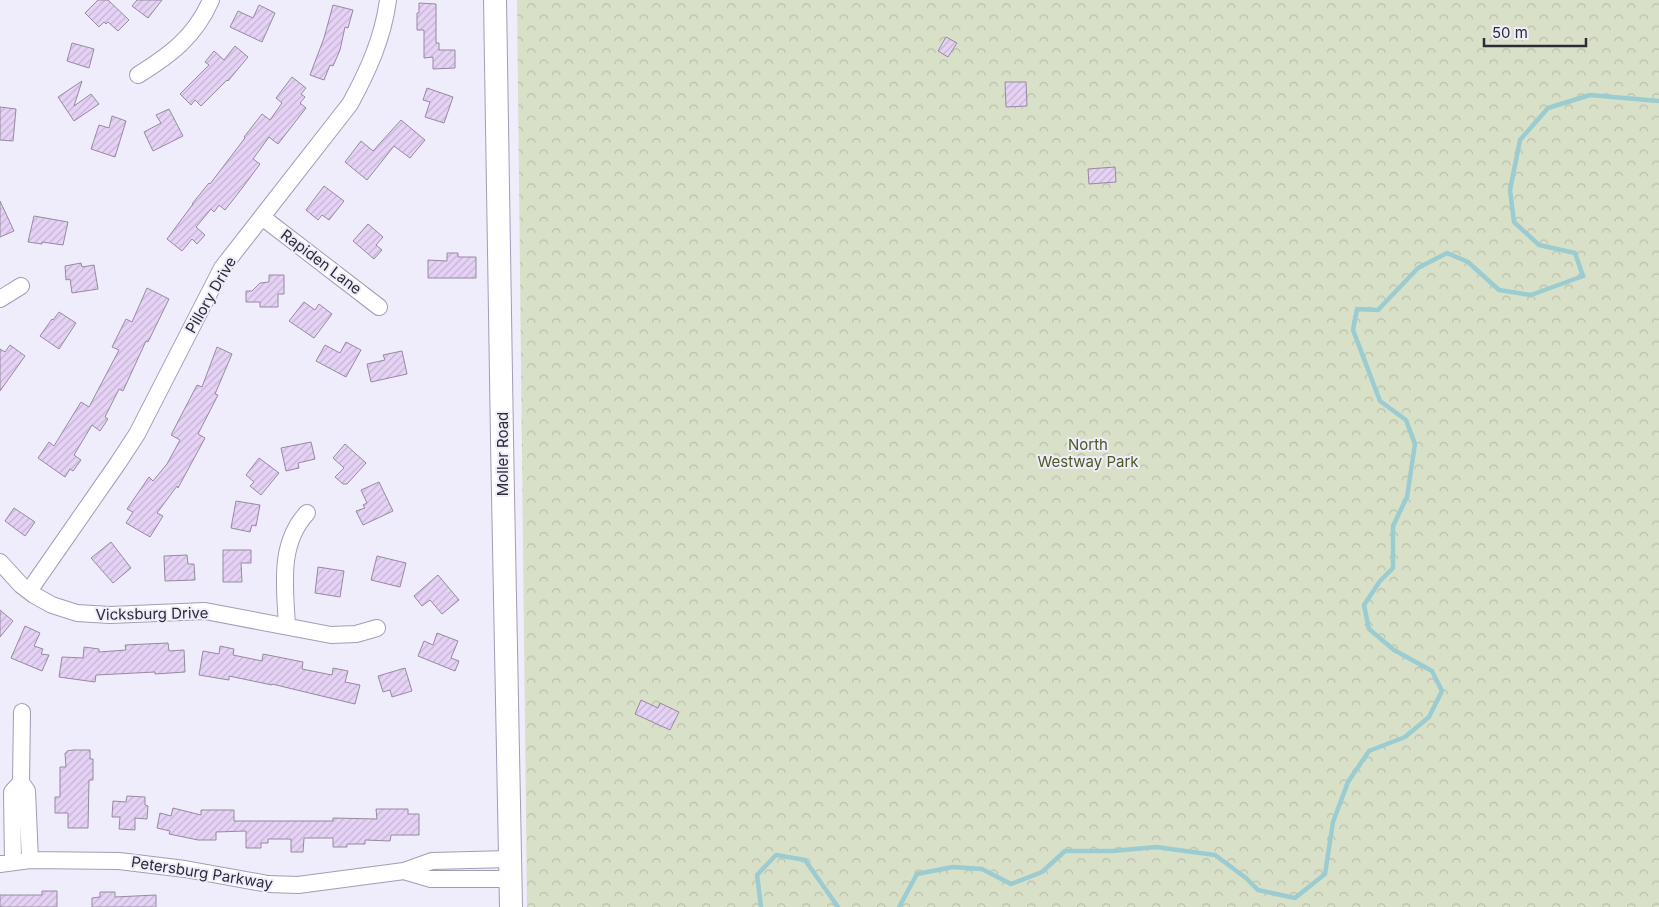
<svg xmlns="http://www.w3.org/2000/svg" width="1659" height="907" font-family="Inter,sans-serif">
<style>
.park{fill:url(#park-crowns)}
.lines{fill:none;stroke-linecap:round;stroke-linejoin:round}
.stream{stroke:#9bccd1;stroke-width:4.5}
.building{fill:url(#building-hatch);stroke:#968aa0}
.street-casing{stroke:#a29db5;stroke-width:18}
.secondary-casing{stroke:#a29db5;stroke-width:24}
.street{stroke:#fff;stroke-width:16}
.secondary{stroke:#fff;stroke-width:22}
.labels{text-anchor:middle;stroke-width:4;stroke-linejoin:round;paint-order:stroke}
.street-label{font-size:15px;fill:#2d2b34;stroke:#efecfc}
.park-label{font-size:15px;fill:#4d5a21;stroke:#efecfc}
</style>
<defs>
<pattern id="park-crowns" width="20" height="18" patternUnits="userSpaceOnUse" patternTransform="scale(1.25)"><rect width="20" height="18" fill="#d9e0c8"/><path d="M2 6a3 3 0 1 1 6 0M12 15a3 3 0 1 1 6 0" fill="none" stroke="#bbc0ac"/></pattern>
<pattern id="building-hatch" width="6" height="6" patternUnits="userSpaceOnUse" patternTransform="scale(1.25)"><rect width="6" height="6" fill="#e5d2f5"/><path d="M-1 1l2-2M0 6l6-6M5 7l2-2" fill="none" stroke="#c5b4d3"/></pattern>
</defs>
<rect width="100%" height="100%" fill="#efecfc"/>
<path class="park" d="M517,0h1142v907h-1132z"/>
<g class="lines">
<path class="stream" d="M761,907l-4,-32 19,-20 29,5 33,47
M899,907l18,-33 36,-7 29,2 29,15 31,-12 23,-21h48l43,-4 59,8 31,23 12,12 37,8 30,-24 8,-52 15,-40 21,-31 36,-14 24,-20 13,-26 -10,-20 -38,-21 -25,-21 -5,-24 16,-24 13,-13v-42l14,-29 8,-53 -9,-24 -26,-19 -27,-71 4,-21 21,1 40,-42 29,-15 21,9 31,28 32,5 52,-19 -8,-23 -36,-8 -25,-23 -4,-32 10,-50 28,-32 42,-13 69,6"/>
</g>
<path class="building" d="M98,0h10l21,20 -11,11 -10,-9 -2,2 -2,-2 -5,5 -14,-14z
M137,0h25l-14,18 -16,-12z
M419,3l17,1v39h3v7h16v18l-22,1v-12l-9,1v-28h-7v-17h2z
M259,5l16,8 -13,29 -32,-15 8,-16 15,7z
M333,5l20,5 -5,18 -3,-1 -5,23 -7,16 -3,-1 -6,15 -14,-5 14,-37z
M946,37l11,6 -9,14 -10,-6z
M72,43l22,6 -5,19 -22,-7z
M235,46l13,11 -20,24 -1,-1 -26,26 -6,-6 -4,5 -11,-11 29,-29 -4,-3 9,-11 10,9z
M292,77l14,11 -5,6 4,3 -5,6 6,5 -28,36 -9,-7 -16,22 7,5 -17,23 -18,23 -6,-5 -5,7 -3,-3 -15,18 9,8 -8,9 -5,-5 -10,12 -15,-12 26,-35h-1l17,-21 1,1 35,-46 -1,-1 18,-23 8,6 12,-17 -6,-5z
M82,81l-8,25 17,-12 8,10 -25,17 -16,-24z
M1005,82h21l1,24 -21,1z
M427,88l26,9 -9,26 -19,-6 5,-15 -7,-2z
M0,107l16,2 -3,32 -13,-1z
M169,109l14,27 -30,15 -9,-19 17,-9 -5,-8z
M112,116l14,5 -11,36 -24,-8 8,-24 10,3z
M401,120l24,20 -15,18 -16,-12 -27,34 -22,-18 16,-21 12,10z
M1115,167l1,15 -27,2 -1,-15z
M324,186l20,15 -15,19 -7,-5 -4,5 -12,-10z
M0,201l14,30 -14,6z
M34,216l34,6 -5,23 -21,-3v2l-14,-2z
M368,224l15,13 -7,8 6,5 -8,9 -21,-18z
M447,253h11v4h18v21h-48v-18l19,1z
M81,263l1,4 12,-2 4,24 -26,4 -2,-14 -4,1 -1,-14z
M269,275h15v19h-6v13h-18v-5h-14v-11h6l8,-8 9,-1z
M147,288l22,11 -21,43 -2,-1 -23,50 -4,-2 -14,28 3,2 -8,12 -8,-6 -18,30 7,5 -8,11 -3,-2 -5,8 -27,-19 11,-16 5,4 27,-44 8,5 30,-57 -7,-3 14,-28 6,3z
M304,302l11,8 4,-6 13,10 -18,24 -25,-17z
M59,312l17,11 -17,26 -19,-13 12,-17 1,1z
M346,342l15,8 -15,27 -30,-16 9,-16 15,8z
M10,345l15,11 -25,35v-42l5,3z
M217,347l15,7 -17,40 3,1 -20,39 7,4 -27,50 -1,-2 -20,27 6,3 -13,21 -24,-14 7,-11 -6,-3 22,-32 4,4 14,-17 13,-24 -9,-5 26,-50 5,2z
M402,351l5,23 -36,8 -4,-18 18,-4 -2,-5z
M311,442l4,17 -17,4 1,5 -13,3 -5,-23z
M345,444l21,19 -19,21h-4l-8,-7 9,-9 -11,-10z
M259,458l20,15 -18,22 -11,-9 4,-4 -8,-7z
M379,482l14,29 -30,14 -7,-14 9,-3 -2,-3 4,-2 -6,-13z
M236,501l24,4 -4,21 -4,-1 -2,7 -19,-4z
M14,508l21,14 -10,14 -20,-15z
M111,542l20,26 -18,15 -22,-25z
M223,550h28v13h-10l1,19h-19z
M187,555l1,9h6l1,16 -30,1 -1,-25z
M377,556l29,7 -6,24 -29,-7z
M318,567l26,4 -4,26 -25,-4z
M438,575l21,25 -17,14 -12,-14 -8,6 -8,-10z
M0,610l13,11 -13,16z
M25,626l15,7 -6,13 9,3 -2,5 8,1 -7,16 -31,-13z
M437,633l21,8 -7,17 8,3 -4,10 -37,-15 6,-15 9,4z
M168,643l1,8 15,-1 1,22 -30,2v-2l-59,3 -1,7 -36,-5 3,-20 21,1 1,-11 15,2v3l27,-2 -1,-5z
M220,646l14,3 -1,6 29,6 1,-7 40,8 -1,7 30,6 1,-7 15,3 -3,11 15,3 -5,19 -83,-20v1l-43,-9v4l-30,-5 4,-24 16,3z
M405,668l7,23 -20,6 -2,-7 -7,2 -5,-16z
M641,700l17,8 2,-5 19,9 -9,18 -35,-16z
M73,750h17v9h3v21h-4l-1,48h-20v-15h-13v-16h5v-30h6l-1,-14h2v-2z
M127,796l18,1v8l3,1 -1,13 -12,-1v12l-16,-1 1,-12h-8l1,-16 13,1z
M173,808l28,7v-5h33v11h99v-3l44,1 -1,-10h32v5h11v21h-28l-1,6 -25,-1v4h-18v3h-14v-9h-29l-1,14h-12v-13h-23v4h-7v5h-15v-17l-30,1v8h-18l-29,-6 1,-3 -13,-3 3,-15 11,3z
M42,891h15v16h-57v-12h42z
M100,892h15v5l41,-2v12h-64v-9l8,-1z"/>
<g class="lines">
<g class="street-casing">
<path id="street" d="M138,75c32,-20 57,-38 73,-75
M262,217l117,90
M0,299l21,-13
M0,562l21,23 13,10 18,10 25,8 33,2 95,-4 126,24 25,-1 21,-6
M29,591l89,-128 19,-29 85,-166 128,-164c18,-33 33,-66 38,-104
M287,626c-2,-39 -9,-82 20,-113
M22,712l-1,70 6,9 3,69
M13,862l-1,-70 9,-10
M0,864l30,-4 89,1 66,8 83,15 30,1 106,-14 28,-10 78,-2
M404,871l27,8h79"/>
</g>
<g class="secondary-casing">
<path id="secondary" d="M495,0c6,302 8,605 16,907"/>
</g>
<use href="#street" class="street"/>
<use href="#secondary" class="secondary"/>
</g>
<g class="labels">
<g class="street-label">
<text transform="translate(321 262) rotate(37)" y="5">Rapiden Lane</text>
<text transform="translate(211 295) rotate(-60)" y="5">Pillory Drive</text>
<text transform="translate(503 454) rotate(-90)" y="5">Moller Road</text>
<text transform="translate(152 614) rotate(-1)" y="5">Vicksburg Drive</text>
<text transform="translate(202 873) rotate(9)" y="5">Petersburg Parkway</text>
</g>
<g class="park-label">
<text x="1088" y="450">North<tspan x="1088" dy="17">Westway Park</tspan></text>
</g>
</g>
<path d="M1484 38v8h102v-8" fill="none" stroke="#2d2b34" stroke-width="2.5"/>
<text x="1492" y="38" font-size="15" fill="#2d2b34" stroke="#efecfc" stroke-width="4" paint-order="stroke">50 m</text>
</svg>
